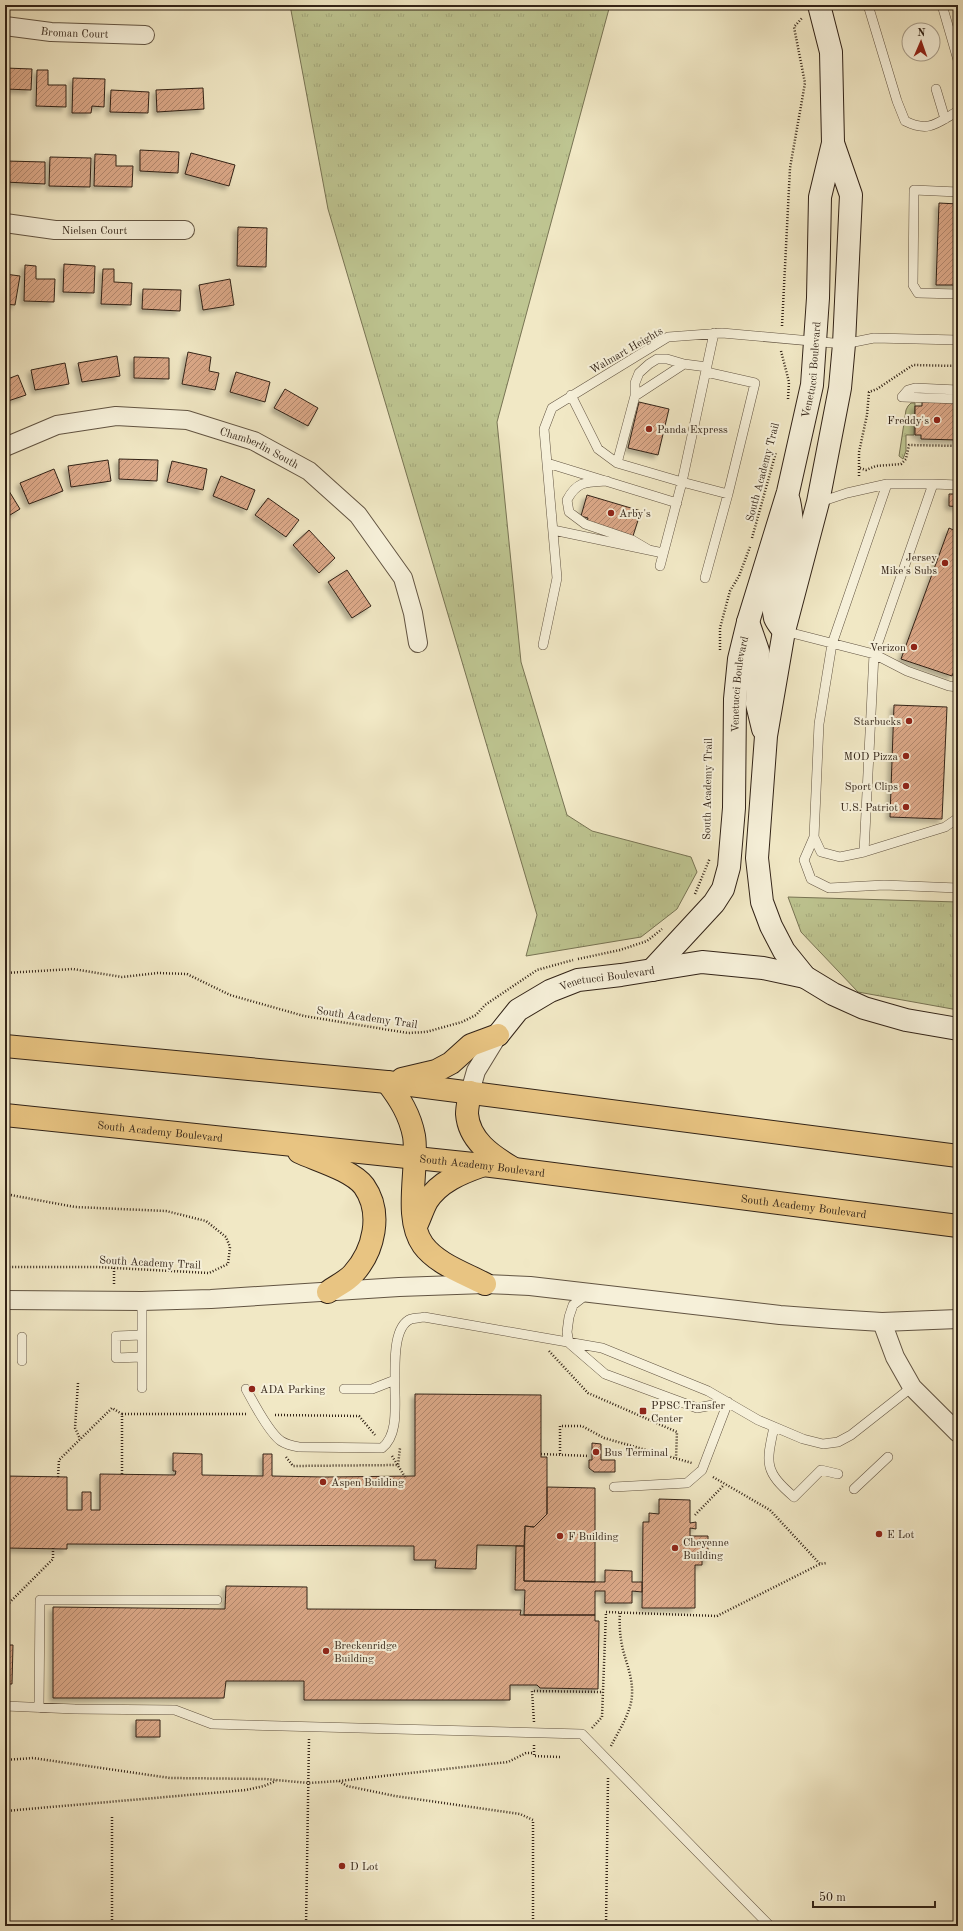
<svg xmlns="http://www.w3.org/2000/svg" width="963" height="1931" font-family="'Old Standard TT',serif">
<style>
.grass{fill:url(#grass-tufts);stroke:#787454}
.building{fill:url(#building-hatch);stroke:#322317;filter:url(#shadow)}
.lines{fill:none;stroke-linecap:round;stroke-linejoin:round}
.lane-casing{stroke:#625442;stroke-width:10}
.street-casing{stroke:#625442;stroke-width:20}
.secondary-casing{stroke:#322317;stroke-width:24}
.highway-casing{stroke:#322317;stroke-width:24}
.path{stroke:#322317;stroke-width:2.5;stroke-dasharray:1 2;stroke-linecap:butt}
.lane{stroke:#f6f0d9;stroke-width:9}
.street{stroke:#f6f0d9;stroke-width:18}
.secondary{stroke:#f6f0d9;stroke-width:22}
.highway{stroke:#e8c482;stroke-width:22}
.poi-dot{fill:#8f2418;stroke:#f6f0d9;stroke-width:1.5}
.labels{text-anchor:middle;stroke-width:4;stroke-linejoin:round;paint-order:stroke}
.street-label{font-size:11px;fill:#322317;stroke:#f6f0d9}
.poi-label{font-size:11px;fill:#322317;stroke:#f6f0d9;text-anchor:start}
</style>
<defs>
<pattern id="grass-tufts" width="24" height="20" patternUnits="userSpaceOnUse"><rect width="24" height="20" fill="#bec591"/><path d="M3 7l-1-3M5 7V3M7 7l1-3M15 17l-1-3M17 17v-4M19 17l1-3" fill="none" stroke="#a4a97c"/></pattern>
<pattern id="building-hatch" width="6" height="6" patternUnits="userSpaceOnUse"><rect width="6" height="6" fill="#dba888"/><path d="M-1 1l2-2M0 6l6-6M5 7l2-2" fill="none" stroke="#b2886e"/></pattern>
<filter id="shadow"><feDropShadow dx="-3.5" dy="3.5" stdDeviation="2" flood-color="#0004"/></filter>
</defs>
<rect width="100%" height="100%" fill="#f1e8c5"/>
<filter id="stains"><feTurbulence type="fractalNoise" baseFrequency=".005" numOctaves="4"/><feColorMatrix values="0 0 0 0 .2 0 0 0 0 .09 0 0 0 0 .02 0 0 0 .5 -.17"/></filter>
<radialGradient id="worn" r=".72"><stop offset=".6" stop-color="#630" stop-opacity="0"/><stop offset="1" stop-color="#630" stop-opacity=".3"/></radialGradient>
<path class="grass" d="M290,5h320l-113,417 24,240 46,153 25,16 99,26 6,15 -20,37 -36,28 -115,19 11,-41 -209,-706z
M911,403h4l-1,32h-8v16l-3,8 -4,-3 7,-46 2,-4z
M788,897l170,5v108l-100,-18 -57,-60z"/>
<path class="building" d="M5,68l27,1 -1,21 -26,-1z
M37,70h11v15h18v22l-30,-1z
M73,78l32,1 -1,28 -12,-1 -1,7h-19z
M203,88l1,21 -47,3 -1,-22z
M111,90l38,2 -1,21 -38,-1z
M140,150l39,2 -1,21 -38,-2z
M191,153l44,12 -6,21 -44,-12z
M95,154l21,1v11h17l-1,21 -38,-1z
M50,157l41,1 -1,29 -41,-1z
M6,161l39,1v22l-40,-2z
M939,203l19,1v81h-22z
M238,227l29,1 -1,39 -29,-1z
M64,264l31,2 -1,27 -31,-1z
M25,265l11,1v13h19l-1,23 -30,-1z
M103,269h11v13l18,1 -1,22 -30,-1z
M5,274l15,2 -5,29 -10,-1z
M230,279l4,26 -31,5 -4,-25z
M143,289l38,1 -1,21 -38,-2z
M188,352l23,5 -2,14 10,2 -4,17 -33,-6z
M117,356l3,20 -38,6 -4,-19z
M134,357l35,1v21l-35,-1z
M65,363l4,21 -34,6 -4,-20z
M236,372l34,10 -5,20 -35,-10z
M18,375l8,20 -21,7v-22z
M285,389l33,19 -10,18 -34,-18z
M639,402l30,7 -11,46 -30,-7z
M922,402l36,1v37l-37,-1v-4h-6v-29h7z
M119,459l39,1 -1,21 -38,-2z
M108,460l3,21 -40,6 -3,-21z
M172,461l35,8 -4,21 -36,-8z
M54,469l9,22 -34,13 -9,-21z
M221,476l34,14 -8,20 -34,-14z
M9,491l11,18 -15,9v-25z
M949,494h9v13l-9,-1z
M587,495l54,16 -8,25 -46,-14 1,-4 -7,-2z
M268,498l31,22 -13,17 -31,-22z
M949,528l9,4v130l-6,14 -51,-17z
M309,530l26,28 -16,15 -26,-28z
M347,570l24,36 -19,12 -24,-36z
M894,705l53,2 -5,112 -52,-2z
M415,1394l126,1v62h6v57l-13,13 -9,-1 -1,20 -47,-1 -1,24 -41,-1 1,-8h-22v-14l-347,-2v5l-62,-1v-72l62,1v33h15v-18h9v18h9v-36l75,1 1,-4h-3v-18l29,1v21l61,1v-22h9v22l53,1 90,-1z
M592,1443l9,1v16h14v12h-21l-5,-4v-8h3z
M547,1487l48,1v94l-71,-1 1,-55 9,1 13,-13z
M659,1499l31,1v23l6,-1v7l-6,-1v8h18v24h-6v5h-7v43h-53l1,-86h6v-9l10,1z
M516,1546h8v35l81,1v-12l27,1v11h10v10l-10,-1v12h-27v-12h-10v24h-71l1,-25h-10z
M226,1586l81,1v22l214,1 -1,5h75v6h4l-1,68 -58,-1 -3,-3h-27v15h-206v-19h-78l-2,17h-171v-91l172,2z
M5,1645h8l-1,39h-7z
M136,1720h24v17h-24z"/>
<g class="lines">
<g class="lane-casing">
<path id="lane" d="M868,5l29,96 8,20c24,12 32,2 53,-10
M942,5l16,55
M936,89l9,30
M958,192l-44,-2 -1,95 5,8 40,1
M571,395l27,54 19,14 65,19 32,-149
M635,396l49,-32
M902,397l6,-7 7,-2 43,2
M902,397l56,2
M547,463l130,40
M617,463l18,-67v-13l4,-10 10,-9 8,-5h10l17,5 23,3
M607,481c-21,1 -30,0 -40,19l2,12 16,12 47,16 17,10
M887,484h46l-59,170 -10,198 -24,5 -19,-5 -7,-15 5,-113 13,-80z
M933,484l25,1
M820,502l27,-9 40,-9
M553,530l110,23
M660,566l22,-84 46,12 27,-111 -49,-11
M705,578l23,-84
M784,631l90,23 33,17 42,15 9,1
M543,645l14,-67 -13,-149 8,-21 116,-71 54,-4 122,11 30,-6 84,2
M814,837l-10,23 7,19 18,9 55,-3 74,3
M864,852l81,-25 13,-9
M587,1294l-14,11 -4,12 -2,15 2,11 36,31 92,34 31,-6
M142,1301v87
M141,1357l-25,1v-22l26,-1
M22,1361v-24
M246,1389c7,13 23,44 35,52 6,4 12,5 18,6l83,1c18,-14 12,-47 13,-68
M344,1389h28l23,-9c0,-16 -2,-54 16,-61 4,-1 9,-1 13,-2l178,31 106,43 50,29 45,19 20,5 15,-2 13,-7 61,-48
M774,1427c-8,37 -10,44 20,70l27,-27 17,4
M614,1487l73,-4 15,-13 26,-68
M854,1489l34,-32
M5,1706l70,3 100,1 37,14 370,10 188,192
M39,1708l1,-108h177"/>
</g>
<g class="street-casing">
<g id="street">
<path id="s1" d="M5,26l46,6 94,3"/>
<path id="s2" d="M5,223l50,7h130"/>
<path id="s3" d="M5,447l52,-22 59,-9 71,4 67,21 55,30 49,44 45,63 10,35 5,30"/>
<path d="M470,1092l6,-21 22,-36"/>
<path d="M5,1300l137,1 69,-2 188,-12 86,-3 45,2 250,29 53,4 49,3 76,-3"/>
<path d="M882,1322l13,35 17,30 46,46"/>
</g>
</g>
<g class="secondary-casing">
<g id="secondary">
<path d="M833,143l18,52 -7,149 -4,44 -22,114 -34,129 -18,105 -9,122 5,44 9,24 13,25 21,26 28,17 31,14 42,12 52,9"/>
<path d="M748,622l10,29 -1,53 6,25"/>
<path d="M784,631c-3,-4 -7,-8 -9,-13 -6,-25 10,-50 15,-74 3,-15 2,-29 -1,-43"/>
<path id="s4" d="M652,970l62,-67 9,-14 6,-22 5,-59 1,-109 4,-40 9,-37 40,-130 24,-107 6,-87 2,-101 13,-54 -2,-91 -12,-47"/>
<path id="s5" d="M498,1035l20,-25 32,-19 28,-11 43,-5 81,-13 61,6 42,9"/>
</g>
</g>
<g class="highway-casing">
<g id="highway">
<path d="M5,1046l382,36 571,74"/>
<path d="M402,1079l34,-8 15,-8 20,-18 27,-10"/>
<path d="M387,1082c13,17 23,33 27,54 5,32 -11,81 9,109 14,19 41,28 62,39"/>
<path d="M470,1092c-1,7 -3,15 -3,22 2,26 24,41 44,53"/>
<path id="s6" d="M5,1115l478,50 475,61"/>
<path d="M299,1152c17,8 53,18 65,34 19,27 10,65 -11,88 -6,7 -17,12 -25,18"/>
<path d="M416,1226c4,-8 7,-18 11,-25 12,-19 34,-28 54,-35"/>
</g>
</g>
<path class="path" d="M782,326l8,-158 15,-85 -11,-56 9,-10
M781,351l8,31 -1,17
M860,468l6,2 10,-4 25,-2 5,-5 3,-14 49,1
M859,476v-24l8,-37 2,-23 8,-3 36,-24 45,1
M752,538l24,-86
M720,650v-22l10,-37 9,-15 11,-29
M695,894l15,-36
M578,959l42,-9 27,-9 15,-12
M5,973l68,-4 49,8 36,-4 29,1 43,21 74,21 104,17 18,-1 36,-10 14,-7 9,-10 52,-35 36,-10
M5,1194l70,13 91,4 40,10 20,16 4,10 -2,17 -19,9 -112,-6h-92
M114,1268v17
M549,1351l39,42 89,39 -1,26
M78,1383l-3,45 5,11
M122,1414h124
M275,1415l84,1 16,19
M541,1454l48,2
M560,1454v-28h22l22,12 88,25
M392,1456l13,21
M286,1457l7,9 105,-1 2,-17
M58,1477l1,-17 53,-52 10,6v60
M713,1477l57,33 50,54
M695,1515l29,-30
M5,1607l48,-48v-11
M534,1722l-2,-31 71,1
M592,1728l10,-11 4,-105 111,4 103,-52 7,-1
M534,1745v11l26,1
M611,1746c8,-16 20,-33 21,-51 1,-16 -5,-30 -9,-45 -3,-13 -4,-25 -3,-37
M5,1760l28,-2 137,20 95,1 44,4 30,-2 169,-19 18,-9h8
M339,1781l8,5 48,10 125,18 13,6v106
M5,1811l241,-21 18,-4 12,-5
M112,1926v-109
M306,1926l3,-187
M606,1926l2,-148"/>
<use href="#lane" class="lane"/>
<use href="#street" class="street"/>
<use href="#secondary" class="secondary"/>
<use href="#highway" class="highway"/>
</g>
<g class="poi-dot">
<circle cx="937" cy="420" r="4"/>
<circle cx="649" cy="429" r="4"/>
<circle cx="611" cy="513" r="4"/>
<circle cx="945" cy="563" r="4"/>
<circle cx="914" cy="647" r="4"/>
<circle cx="909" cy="721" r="4"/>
<circle cx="906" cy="756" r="4"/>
<circle cx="906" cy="786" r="4"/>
<circle cx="906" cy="807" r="4"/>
<circle cx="252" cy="1389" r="4"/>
<rect x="639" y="1407" width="8" height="8" rx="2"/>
<circle cx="596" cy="1452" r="4"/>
<circle cx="323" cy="1482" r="4"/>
<circle cx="879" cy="1534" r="4"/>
<circle cx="560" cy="1536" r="4"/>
<circle cx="675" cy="1548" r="4"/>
<circle cx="326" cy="1651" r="4"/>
<circle cx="342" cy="1866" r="4"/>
</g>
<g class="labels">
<g class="street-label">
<text dy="4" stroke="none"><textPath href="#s1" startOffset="70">Broman Court</textPath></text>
<text dy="4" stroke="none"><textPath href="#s2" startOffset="90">Nielsen Court</textPath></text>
<text transform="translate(626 350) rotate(-30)" y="4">Walmart Heights</text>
<text dy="4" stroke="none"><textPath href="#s4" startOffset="638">Venetucci Boulevard</textPath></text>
<text dy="4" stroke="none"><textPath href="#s3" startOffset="265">Chamberlin South</textPath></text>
<text transform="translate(762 472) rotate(-75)" y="4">South Academy Trail</text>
<text dy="4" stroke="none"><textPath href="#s4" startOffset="314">Venetucci Boulevard</textPath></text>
<text transform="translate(707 789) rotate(-89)" y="4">South Academy Trail</text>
<text dy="4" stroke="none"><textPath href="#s5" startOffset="128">Venetucci Boulevard</textPath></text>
<text transform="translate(367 1017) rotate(8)" y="4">South Academy Trail</text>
<text dy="4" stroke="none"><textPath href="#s6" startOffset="156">South Academy Boulevard</textPath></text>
<text dy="4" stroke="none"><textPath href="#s6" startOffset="480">South Academy Boulevard</textPath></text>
<text dy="4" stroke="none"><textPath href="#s6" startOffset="804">South Academy Boulevard</textPath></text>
<text transform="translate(150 1262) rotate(3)" y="4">South Academy Trail</text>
</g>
<g class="poi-label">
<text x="929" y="424" text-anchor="end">Freddy's</text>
<text x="657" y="433">Panda Express</text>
<text x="619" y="517">Arby's</text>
<text x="937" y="561" text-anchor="end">Jersey<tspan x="937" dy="13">Mike's Subs</tspan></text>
<text x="906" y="651" text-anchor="end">Verizon</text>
<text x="901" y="725" text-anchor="end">Starbucks</text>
<text x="898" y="760" text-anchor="end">MOD Pizza</text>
<text x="898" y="790" text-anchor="end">Sport Clips</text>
<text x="898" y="811" text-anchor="end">U.S. Patriot</text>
<text x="260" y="1393">ADA Parking</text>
<text x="651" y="1409">PPSC Transfer<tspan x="651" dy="13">Center</tspan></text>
<text x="604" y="1456">Bus Terminal</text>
<text x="331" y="1486">Aspen Building</text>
<text x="887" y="1538">E Lot</text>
<text x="568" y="1540">F Building</text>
<text x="683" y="1546">Cheyenne<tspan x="683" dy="13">Building</tspan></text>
<text x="334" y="1649">Breckenridge<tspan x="334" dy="13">Building</tspan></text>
<text x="350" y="1870">D Lot</text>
</g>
</g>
<rect width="963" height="1931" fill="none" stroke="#f1e8c5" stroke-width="20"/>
<rect x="6" y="6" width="951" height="1919" fill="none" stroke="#322317" stroke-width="2"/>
<rect x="10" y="10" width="943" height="1911" fill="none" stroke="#322317"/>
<g transform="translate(921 42) rotate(2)"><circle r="19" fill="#f6f0d9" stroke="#a89e8b"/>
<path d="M0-3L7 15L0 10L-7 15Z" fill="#8f2418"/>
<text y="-6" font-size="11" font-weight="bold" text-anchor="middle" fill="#322317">N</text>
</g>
<path d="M813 1901v6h122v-6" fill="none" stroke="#322317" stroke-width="2"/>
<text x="819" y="1901" font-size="12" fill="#322317" stroke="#f6f0d9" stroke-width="3" paint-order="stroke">50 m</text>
<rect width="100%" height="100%" filter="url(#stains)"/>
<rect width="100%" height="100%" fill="url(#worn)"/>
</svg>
